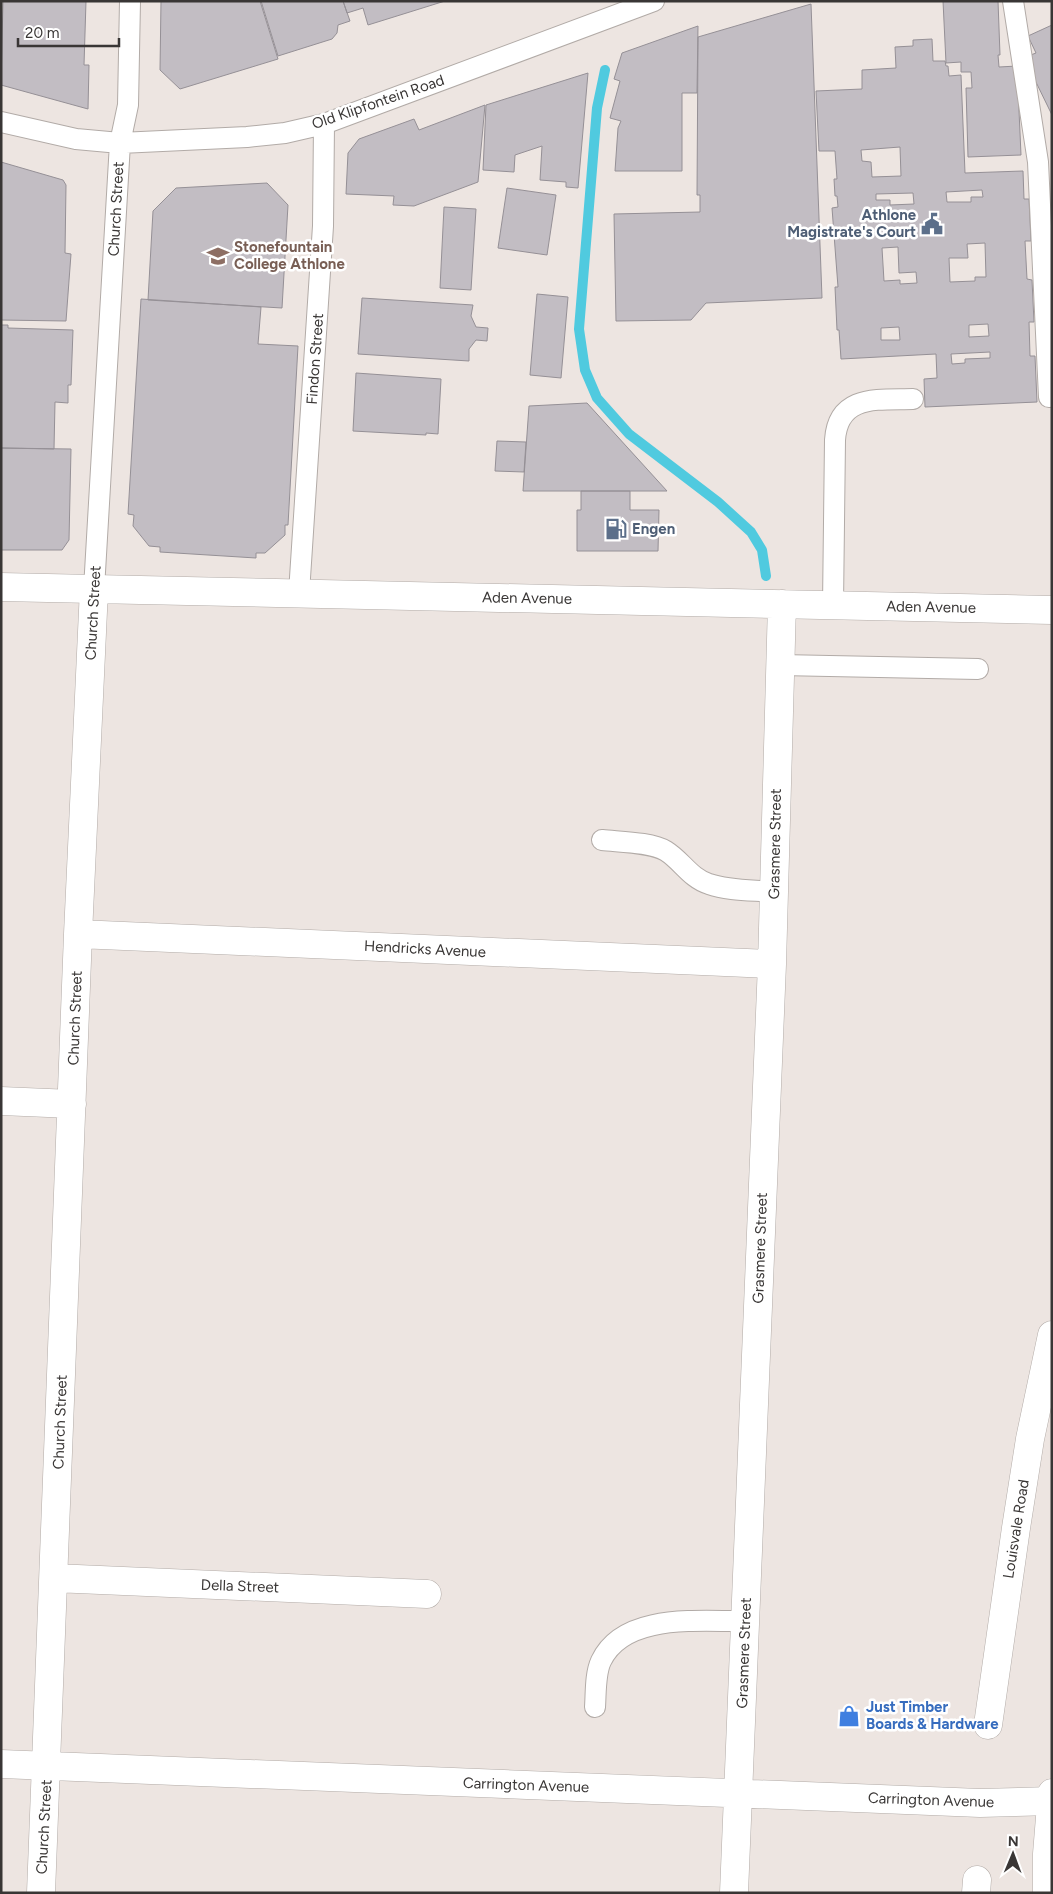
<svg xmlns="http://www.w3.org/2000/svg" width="1053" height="1894" font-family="Figtree,sans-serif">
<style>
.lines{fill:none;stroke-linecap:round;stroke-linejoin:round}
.stream{stroke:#50cadf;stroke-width:10}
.building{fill:#c2bdc3;stroke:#959096;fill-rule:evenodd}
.lane-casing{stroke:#b2aba7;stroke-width:22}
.street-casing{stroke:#b2aba7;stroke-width:29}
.primary-casing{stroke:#b2aba7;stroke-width:29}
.lane{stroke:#fff;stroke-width:20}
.street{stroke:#fff;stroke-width:28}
.primary{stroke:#fff;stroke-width:28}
.labels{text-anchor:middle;stroke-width:5;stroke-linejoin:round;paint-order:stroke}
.street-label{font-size:15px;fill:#393635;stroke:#fff}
.service-label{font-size:15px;font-weight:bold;fill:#4e5e75;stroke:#fff;text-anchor:end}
.education-label{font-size:15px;font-weight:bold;fill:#785e54;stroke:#fff;text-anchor:start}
.shop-label{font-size:15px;font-weight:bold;fill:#366cbe;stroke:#fff;text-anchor:start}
</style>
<rect width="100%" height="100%" fill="#ede5e1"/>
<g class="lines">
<path class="stream" d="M605,70l-8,38 -18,221 6,41 12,28 32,36 89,68 33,30 11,18 4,26"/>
</g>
<path class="building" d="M3,1h83l-2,64h5l-1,44 -87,-24z
M161,1h99l18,58 -98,30 -20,-19z
M261,1h82l7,20 -12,4 -1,8 -5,6 -54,17z
M343,1h102l-77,24 -5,-17 -16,5z
M943,1h55l2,54h-2l1,12 18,-1 4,89 -53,2 -2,-69h6l-1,-16h-10v-10l-15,1z
M811,4l11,294 -116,5 -15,17 -75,1 -2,-107 86,-2v-17h-3l1,-158z
M1052,25v90l-19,-39 -5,-20 8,-3 -8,-17z
M698,26l-1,67h-15v78h-67l3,-43 3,-7 -11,-3 10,-37 -6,-2 8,-26z
M932,39l1,22h12l1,5h2l1,10 12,-1 4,98 58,-2 1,28h5l2,42h-6l2,38 5,1 2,42h-5l1,34h5l2,46 -112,5 -1,-28 13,-1 -1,-24 -95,5 -2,-29h-2l-2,-43h3l-6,-79 6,-1 -1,-11h-2l-1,-17h3l-2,-28h-16l-3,-60 46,-2v-19l34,-2 -1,-21 18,-1v-6zM900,147l1,29 -29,1 -1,-15 -9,-1 -1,-11zM982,190l1,7h-12v5h-24l-1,-10zM913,193l1,11 -24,1v-5h-14v-6zM985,243l1,34h-11v4l-25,1 -1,-24h19l-1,-14zM898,247l1,26 17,-1 1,11 -17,1v-4l-16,1 -2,-33zM988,324l1,12 -20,1v-12zM899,327l1,13h-19v-12zM990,352v6l-25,1v4l-13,1 -1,-10z
M588,73l-10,115 -12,-1v-5l-26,-2 2,-34 -27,9 -1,17 -31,-2 3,-65z
M485,105l-7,77 -64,24 -21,-1 1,-9 -48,-2 2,-41 11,-14 55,-20 5,11z
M1,162l62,18 3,5 -1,68 6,1 -5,67 -65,-1z
M267,183l21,22 -6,103 -134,-8 5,-89 23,-23z
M507,188l49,7 -9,60 -49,-7z
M444,207l32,2 -5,81 -31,-2z
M537,294l31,3 -7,81 -31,-3z
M362,298l111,7 -2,11 5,11 12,1 -1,13 -11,-1 -7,9v12l-111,-7z
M141,299l120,8 -3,37 40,2 -10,179h-3v10l-20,18h-9v5l-96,-6v-5l-11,-1 -16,-20 1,-11 -6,-1z
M1,325h7v3l65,2 -2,55h-3v18l-13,-1 -1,47 -53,-1z
M356,373l85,6 -3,55 -12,-1v2l-73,-4z
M587,403l80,88h-144l6,-85z
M497,441l29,1 -2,30 -29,-1z
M1,448l70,1 -2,91 -7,10h-61z
M581,491h49v19h29l-1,41h-81v-41h4z"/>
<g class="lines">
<g class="lane-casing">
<path id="lane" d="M1013,1l25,161 11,235
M1,122l75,17 44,4 127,-6 38,-4 39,-9 330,-123
M94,589l26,-446 8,-38 2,-104
M299,593l24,-367 1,-102
M833,605l2,-165c3,-46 43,-40 78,-41
M780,665l198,4
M602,840c18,2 49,2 64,11 16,10 24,27 43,33 20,7 44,6 65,8
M595,1707c1,-14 0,-33 6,-46 23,-49 100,-39 144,-40"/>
</g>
<g class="street-casing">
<path id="street" d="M1,587l1051,23
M78,934l694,30
M1,1101l71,3
M54,1578l373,16
M988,1725l28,-197 14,-89 22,-104
M1,1764l979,39 72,-2
M41,1893l37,-959 16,-345
M734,1893l38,-929 10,-360
M976,1893l1,-13"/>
</g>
<g class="primary-casing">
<path id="primary" d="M1047,1893v-39l5,-61"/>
</g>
<use href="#lane" class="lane"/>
<use href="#street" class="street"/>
<use href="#primary" class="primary"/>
</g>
<defs>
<g id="civic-bare" transform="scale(1.725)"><path d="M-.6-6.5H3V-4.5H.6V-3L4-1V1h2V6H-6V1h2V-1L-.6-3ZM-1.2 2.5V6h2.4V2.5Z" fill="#5c6f8a" stroke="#fff" stroke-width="2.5" paint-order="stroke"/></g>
<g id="school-bare" transform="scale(1.725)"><path d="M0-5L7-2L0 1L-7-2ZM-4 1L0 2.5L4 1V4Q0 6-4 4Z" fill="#8d6e63" stroke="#fff" stroke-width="2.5" paint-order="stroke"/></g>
<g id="fuel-bare" transform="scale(1.725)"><path d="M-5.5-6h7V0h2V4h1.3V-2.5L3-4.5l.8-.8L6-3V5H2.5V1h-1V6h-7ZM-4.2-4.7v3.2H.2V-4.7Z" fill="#5c6f8a" stroke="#fff" stroke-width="2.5" paint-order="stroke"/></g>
<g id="shop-bare" transform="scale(1.725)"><path d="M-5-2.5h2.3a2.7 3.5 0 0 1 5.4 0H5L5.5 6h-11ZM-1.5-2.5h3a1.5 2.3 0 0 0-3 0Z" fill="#3f7fe0" stroke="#fff" stroke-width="2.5" paint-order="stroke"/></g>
</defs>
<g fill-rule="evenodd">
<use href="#civic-bare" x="932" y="224"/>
<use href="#school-bare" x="218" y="256"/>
<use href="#fuel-bare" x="616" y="529"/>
<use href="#shop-bare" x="849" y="1716"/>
</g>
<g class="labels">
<g class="street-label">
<text transform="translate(378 102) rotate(-19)" y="5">Old Klipfontein Road</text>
<text transform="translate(116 209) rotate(-87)" y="5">Church Street</text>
<text transform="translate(315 359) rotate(-86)" y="5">Findon Street</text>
<text transform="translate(527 598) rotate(1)" y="5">Aden Avenue</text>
<text transform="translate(931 607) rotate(1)" y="5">Aden Avenue</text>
<text transform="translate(93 613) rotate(-87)" y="5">Church Street</text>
<text transform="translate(775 844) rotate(-89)" y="5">Grasmere Street</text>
<text transform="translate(425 949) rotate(3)" y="5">Hendricks Avenue</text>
<text transform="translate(75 1018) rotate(-88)" y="5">Church Street</text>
<text transform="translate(760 1248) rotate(-88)" y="5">Grasmere Street</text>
<text transform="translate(60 1422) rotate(-88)" y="5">Church Street</text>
<text transform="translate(1016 1529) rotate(-81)" y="5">Louisvale Road</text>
<text transform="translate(240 1586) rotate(2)" y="5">Della Street</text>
<text transform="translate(744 1653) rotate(-88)" y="5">Grasmere Street</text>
<text transform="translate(526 1785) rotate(2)" y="5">Carrington Avenue</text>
<text transform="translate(931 1800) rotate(2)" y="5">Carrington Avenue</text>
<text transform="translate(44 1827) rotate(-87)" y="5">Church Street</text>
</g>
<g class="service-label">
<text x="916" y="220">Athlone<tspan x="916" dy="17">Magistrate's Court</tspan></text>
<text x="632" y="534" text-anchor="start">Engen</text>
</g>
<g class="education-label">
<text x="234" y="252">Stonefountain<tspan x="234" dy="17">College Athlone</tspan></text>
</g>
<g class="shop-label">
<text x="866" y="1712">Just Timber<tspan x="866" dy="17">Boards &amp; Hardware</tspan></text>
</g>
</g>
<rect width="1053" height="1894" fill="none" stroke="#393635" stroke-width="5"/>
<g transform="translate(1013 1854) rotate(1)" stroke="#ffffff" stroke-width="4" paint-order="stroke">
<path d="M0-4L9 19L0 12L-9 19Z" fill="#393635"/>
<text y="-8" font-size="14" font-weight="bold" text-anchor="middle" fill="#393635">N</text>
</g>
<path d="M18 38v8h101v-8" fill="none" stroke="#393635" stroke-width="2.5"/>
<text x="25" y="38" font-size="15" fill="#393635" stroke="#ffffff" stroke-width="4" paint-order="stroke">20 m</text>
</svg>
